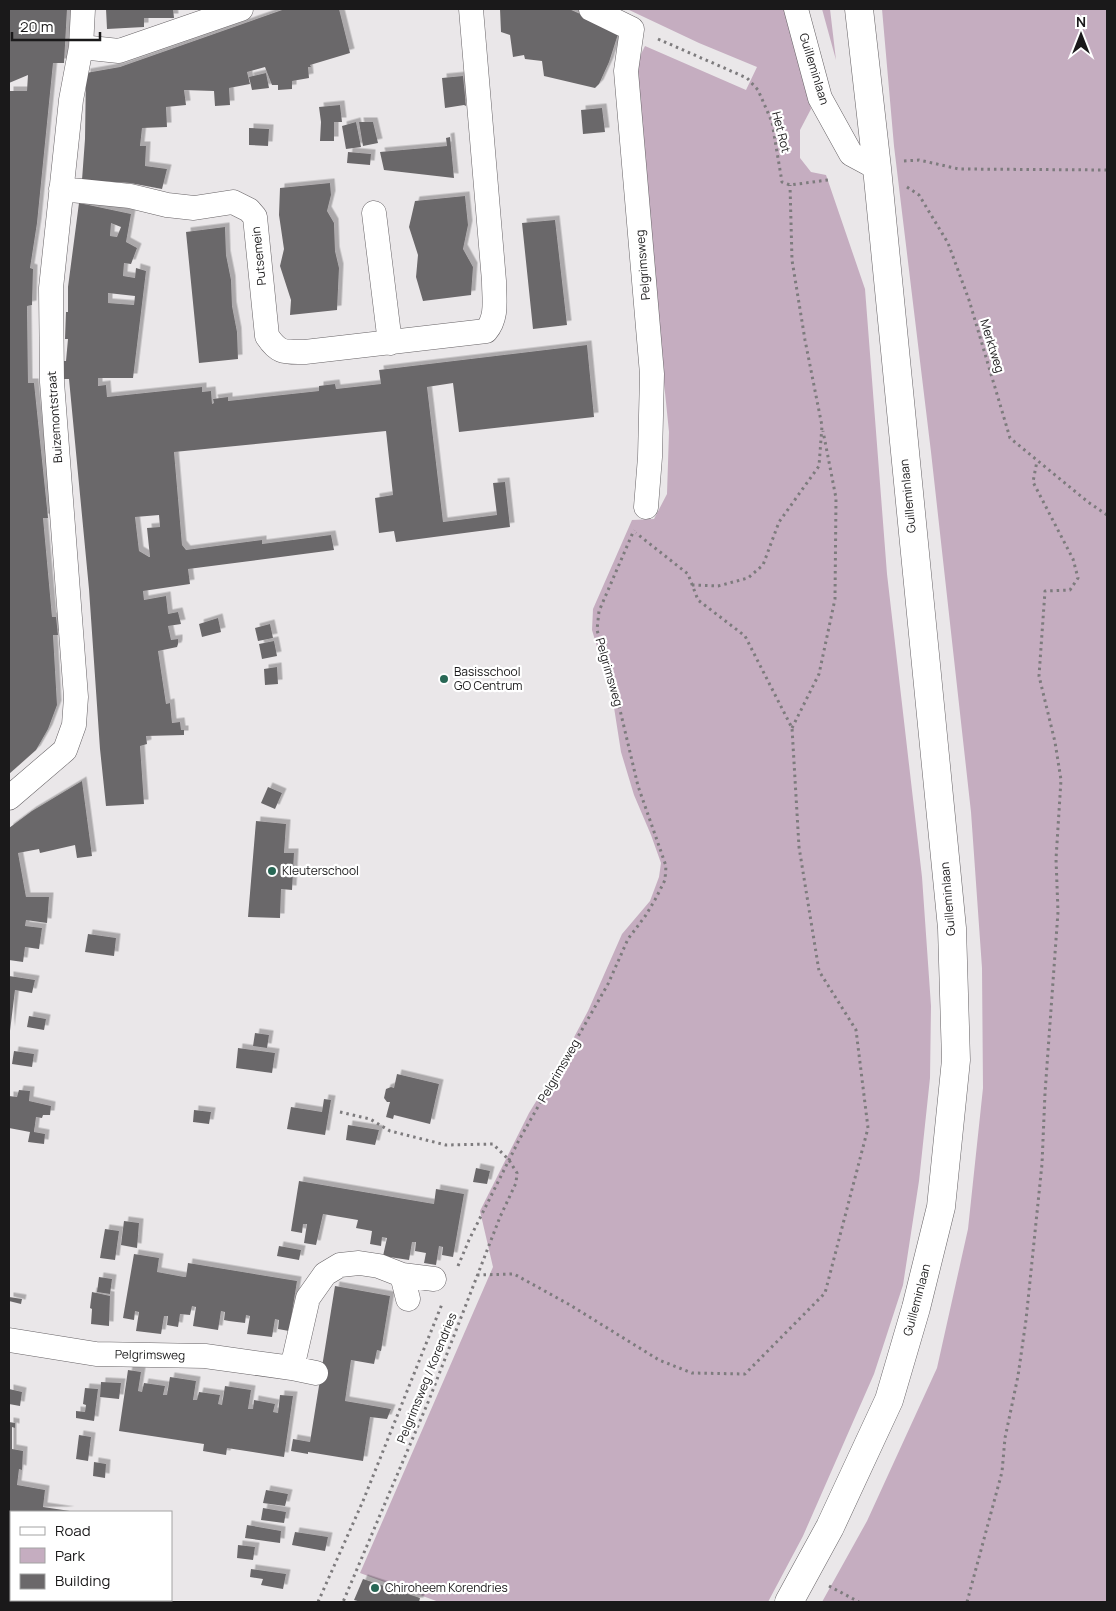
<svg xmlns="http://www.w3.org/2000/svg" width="1116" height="1611" font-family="Manrope,sans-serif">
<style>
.green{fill:#c5adc0}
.building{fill:#6b686a;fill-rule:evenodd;filter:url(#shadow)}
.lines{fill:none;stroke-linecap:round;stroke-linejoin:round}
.street-casing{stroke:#676366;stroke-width:25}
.secondary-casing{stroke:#676366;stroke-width:29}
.path{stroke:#7d7b7d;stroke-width:3;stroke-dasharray:2.5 4;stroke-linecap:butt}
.street{stroke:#fff;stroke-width:24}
.secondary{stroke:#fff;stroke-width:28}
.poi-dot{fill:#286755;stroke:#fff;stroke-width:2}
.labels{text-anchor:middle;stroke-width:4.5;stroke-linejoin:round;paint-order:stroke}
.street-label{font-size:12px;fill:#1a191a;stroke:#fff}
.poi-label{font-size:12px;fill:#1a191a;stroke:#fff;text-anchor:start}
</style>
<defs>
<filter id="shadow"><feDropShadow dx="4.5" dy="-4.5" stdDeviation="0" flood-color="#0004"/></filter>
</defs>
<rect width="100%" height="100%" fill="#eae7e9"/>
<path class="green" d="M627,9h158l11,34 15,66 -11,21v28l11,14 15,3 39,114 22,285 35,303 9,129 -1,72 -11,103 -16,104 -29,89 -71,162 -35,66h-329l-79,-29 133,-306 -13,-56 49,-98 35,-57 24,-45 34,-77 28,-33 9,-24 2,-14 -10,-28 -17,-40 -13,-43 -8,-51 -21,-71 1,-21 39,-89 22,-1 13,-25 2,-62 -34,-336 1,-32 9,-18 101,44 11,-23 -58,-24z
M822,9h8l6,51z
M882,9h225v1593h-285l45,-81 70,-153 31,-139 15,-141 -1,-120 -11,-156 -40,-360 -37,-306z"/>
<path class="building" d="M9,9h58l-3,54h-11l-16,160 -7,45 3,1 -1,36 -5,1 1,77h6l14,135h-5l9,99h4l2,18h-5l4,70 -9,24 -12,21 -27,24v-683h18l1,-16 -19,8z
M106,9h67l1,9h-30v9l-37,2z
M285,9h54l11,44 -40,12 1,2h-3l1,11 -17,3v8l-14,1v-5h-6l-7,-18 -18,5 3,12 -21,4 1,17 -15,1 -1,-15 -30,-1 2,15 -20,2 1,20 -25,1 -2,18h6l-1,20 22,3 -5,20 -32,-6 -48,-3 3,-41 1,-66 34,-6z
M500,9h69l50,22 -10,31 -10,22 -4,4 -51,-12 -2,-15 -17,-2 -1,-4 -11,2 -3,-22 -9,-3z
M266,73l3,15 -17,2 -3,-13z
M463,76l3,30 -2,-1 -19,3 -3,-30z
M340,105l2,17h-8v19h-14l1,-19 -2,-15z
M602,108l3,24 -22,2 -2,-24z
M356,122l5,25 -15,2 -4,-23z
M359,122h14l5,21 -15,3z
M249,128l20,1 -1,17 -19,-1z
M450,137l4,41 -70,-8 -4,-18 67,-6 -1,-8z
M348,152l23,2 -1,11 -23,-2z
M330,183l1,12 -4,16 7,12 1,28 4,17 -2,42 -47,5 1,-15 -11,-34 4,-17 -5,-34 1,-27z
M465,196l3,29 -5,24 10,18 -2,28 -48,6 -7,-24 2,-22 -9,-28 6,-26z
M79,203l52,11 -5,28 11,6 -6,16 -7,-1 -1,13 12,2 1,-10 10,3 -13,107h-35v8l8,-1 1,12 95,-10v5l9,-1 1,13 2,-1 -1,-4 15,-2v4l91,-10v-5l16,-2 1,5 45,-5 -2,-14 208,-25 7,72 -135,15 -6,-49 -26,4 16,135 54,-7 -4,-32 12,-1 5,45 -114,15 -2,-11 -15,2 -4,-35 18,-3 -7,-64 -212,21 8,93 4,5 76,-10v4l69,-9 3,15 -146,19 2,15 -47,7 1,9 22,-4 2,18 10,-2 3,12 -13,2 3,14 7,-1v5l-1,3 -19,4 8,53 4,-1 2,20 8,-1 1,8h3v5l-38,1 1,8 -7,2 4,58 -38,2 -6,-57 -11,-160 -20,-210h-5v-18h2l2,-22h-3l1,-27h2v-25zM111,223l10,4 -4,10 -7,-1zM108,293l27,3 -1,9 -26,-2zM159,515l1,12 -13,1 3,29h-1l-10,-6 -4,-34z
M555,220l12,105 -34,4 -11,-106z
M225,227l1,28 5,25 1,26 5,26 1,27 -39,4 -13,-131z
M218,618l3,14 -19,5 -3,-13z
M270,624l3,14 -15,3 -3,-13z
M274,641l3,15 -15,3 -3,-15z
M277,667l1,17 -13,1 -1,-16z
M82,781l10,75 -15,2 -2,-13 -35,8 -1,-4 -21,4 8,44h23l-2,26 -21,-3 -1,6 17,2 -3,21 -14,-2 -2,15 -14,-2v-132l23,-17z
M268,787l14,6 -7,16 -14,-6z
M256,821l30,3 -2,29h10l-2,37 -11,-1 -1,29 -32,-1z
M88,934l28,4 -2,18 -29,-4z
M9,976l26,4 -3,13 -17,-3 -5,41z
M29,1016l17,3 -2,11 -17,-3z
M255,1033l14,2 -2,13 -14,-2z
M238,1048l37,5 -3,20 -36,-5z
M14,1051l20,3 -2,13 -20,-3z
M397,1074l42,10 -9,40 -36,-9 -1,4 -7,-2 4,-15h-3l-3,-4 2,-9 5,-2 3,1z
M19,1090l11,1 -1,10 22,5 -1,9h-7l-1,3 -6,-1 -2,15 11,2 -1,10 -16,-2 2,-10 -21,-4v-32l8,1z
M324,1099l7,1 -6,35 -38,-6 4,-22 31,5z
M194,1110l17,2 -2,12 -16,-2z
M348,1125l31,5 -4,15 -29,-5z
M476,1168l14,3 -3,13 -14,-2z
M299,1181l135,23 2,-15 28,5 -11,63 -11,-2 1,-8 -4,-1 -3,19 -12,-2 2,-10 -11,-2 1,-9h-4l-3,18 -26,-4 4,-18 -5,-1 -1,9 -11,-2 2,-13 -16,-3 2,-8 -35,-6 -7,31 -12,-2 3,-19h-4l-1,9 -11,-2z
M124,1221l15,2 -2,25 -16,-3z
M105,1229l14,2 -4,29 -15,-2z
M279,1246l22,4 -2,10 -22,-4z
M134,1254l25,4 -2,14 27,5h2l2,-14 109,18 -8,50 -11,-2 1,-9 -4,-1 -3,18 -25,-3 3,-18 -4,-1 -1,8 -16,-2 -5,-1 1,-8 -4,-1 -3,19 -25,-4 3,-19 -4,-1 -2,9 -10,-1 -2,13 -11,-2 1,-9h-4l-3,18 -25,-3 3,-19 -4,-1 -1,9 -11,-2z
M99,1277l13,2 -2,15 -13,-2z
M335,1286l55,10 -9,55 -4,-1 -3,14 -23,-4 -6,41 46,8 -4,10 -17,-2 -7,44 -55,-9v2l-17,-3 2,-12 17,3z
M92,1292l18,4 -1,30 -18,-2 1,-15 -2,-1z
M9,1297l13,2 -1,5 -12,-3z
M128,1370l13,2 -3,19 4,1 2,-9 21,3 -2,9h4l3,-18 26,4 -3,19h4l2,-8 21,3 -2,9 4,1 3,-19 26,4 -3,19h5l1,-9 21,4 -2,8 5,1 2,-18 13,1 -9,61 -57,-9 -1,7 -23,-4 1,-7 -85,-13z
M101,1382l20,1 -2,16 -19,-2z
M85,1388l13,1 -4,32 -18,-3v-7l9,1 1,-7 -3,-1z
M9,1389l13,3 -2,14 -11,-2z
M9,1422l6,1v5l-3,-1v22l11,2 -1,19 -3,-1 -2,16 28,5 -2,17 27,4 -59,1v36h-2z
M79,1435l12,2 -3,24 -12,-2z
M94,1462l12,2 -1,14 -12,-2z
M266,1490l22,4 -3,12 -22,-3z
M263,1508l23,4 -2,11 -23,-3z
M247,1525l34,6 -1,12 -35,-5z
M295,1532l33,5 -3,14 -33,-6z
M238,1545l17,2 -2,13 -16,-2z
M9,1555h2v45h68v2h-70z
M251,1569l35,5 -3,15 -22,-4 2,-6 -13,-2z
M363,1579l57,19 -1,4h-58l-7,-2z"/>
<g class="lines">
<g class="street-casing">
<path id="street" d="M591,9l41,20 -6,42 26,303 -2,83 -4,50
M796,9l24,89 31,56 26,14
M81,47l38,4 122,-42
M61,189l69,7 37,9 27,3 39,-6 16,8 6,7 12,119c12,18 18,16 38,16l181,-21c12,-14 8,-32 8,-50l-23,-272
M374,213l16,130
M9,798l56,-48 9,-25 2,-28 -24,-315 -1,-94 20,-188 10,-53 2,-38
M402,1275l6,24
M9,1340l87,14 109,2 87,12 16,-70 17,-24 15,-9 19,-2 20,3 23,9 32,4
M292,1368l24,5"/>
</g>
<g class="secondary-casing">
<path id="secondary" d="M789,1602l41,-75 59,-127 27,-92 25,-101 15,-147 -4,-132 -75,-760 -18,-159"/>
</g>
<path class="path" d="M658,39l89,39 11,12 14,32 10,60 8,3 38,-5
M904,161l15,-1 40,9 148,1
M907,187l12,8 29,48 21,57 41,138 78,64 19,13
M692,585l26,1 30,-8 15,-13 16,-43 40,-56 3,-40 -17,-86 -13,-80 -2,-75
M792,728l27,-54 16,-75 1,-101 -13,-67
M340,1112l30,7 20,12 56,14 47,-1 16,16 8,13 -1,10 -16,34 -71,183 -86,202
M458,1266l11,-26 50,-100 89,-156 20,-45 18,-24 10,-17 9,-18 1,-14 -28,-80 -22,-93 -19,-63 2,-19 35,-81
M477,1275l37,-1 56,31 89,55 33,13 53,1 80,-81 43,-165 -12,-98 -37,-59 -20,-124 -7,-119 -47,-92 -47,-36 -10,-26 -52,-41
M829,1586l30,16
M318,1602l45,-101 79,-197
M967,1602l35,-130 3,-34 13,-62 8,-56 16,-156 3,-71 13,-181 -2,-53 5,-79 -6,-38 -16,-66 6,-85 25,-1 8,-12 -5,-19 -40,-77 4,-21"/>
<use href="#street" class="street"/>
<use href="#secondary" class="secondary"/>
</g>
<g class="poi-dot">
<circle cx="444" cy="679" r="5"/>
<circle cx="272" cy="871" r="5"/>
<circle cx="375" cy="1588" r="5"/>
</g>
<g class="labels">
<g class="street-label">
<text transform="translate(814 69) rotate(73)" y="4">Guilleminlaan</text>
<text transform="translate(781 132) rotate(76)" y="4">Het Rot</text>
<text transform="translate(259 256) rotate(-96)" y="4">Putsemein</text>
<text transform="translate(643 265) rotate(-95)" y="4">Pelgrimsweg</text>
<text transform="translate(992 346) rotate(73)" y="4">Merktweg</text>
<text transform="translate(55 417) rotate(-94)" y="4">Buizemontstraat</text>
<text transform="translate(908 496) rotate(-96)" y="4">Guilleminlaan</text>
<text transform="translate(609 672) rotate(74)" y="4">Pelgrimsweg</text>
<text transform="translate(948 899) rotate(-95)" y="4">Guilleminlaan</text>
<text transform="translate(559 1071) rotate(-60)" y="4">Pelgrimsweg</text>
<text transform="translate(917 1300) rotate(-75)" y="4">Guilleminlaan</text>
<text transform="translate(150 1355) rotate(1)" y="4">Pelgrimsweg</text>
<text transform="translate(427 1378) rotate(-68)" y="4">Pelgrimsweg / Korendries</text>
</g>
<g class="poi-label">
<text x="454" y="676">Basisschool<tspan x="454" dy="14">GO Centrum</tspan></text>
<text x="282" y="875">Kleuterschool</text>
<text x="385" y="1592">Chiroheem Korendries</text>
</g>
</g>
<rect width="1116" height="1611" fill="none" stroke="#1a191a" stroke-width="20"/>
<rect x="10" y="1511" width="162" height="90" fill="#ffffff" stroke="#a3a3a3"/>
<rect x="20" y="1527" width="25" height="8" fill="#ffffff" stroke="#a3a3a3"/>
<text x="55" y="1536" font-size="15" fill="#1a191a">Road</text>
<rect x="20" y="1548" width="25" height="15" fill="#c5adc0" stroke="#a3a3a3"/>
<text x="55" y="1561" font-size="15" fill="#1a191a">Park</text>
<rect x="20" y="1574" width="25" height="15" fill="#6b686a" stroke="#a3a3a3"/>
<text x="55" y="1586" font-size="15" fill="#1a191a">Building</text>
<g transform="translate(1081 35)" stroke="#ffffff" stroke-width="4" paint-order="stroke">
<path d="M0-4L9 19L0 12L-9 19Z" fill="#1a191a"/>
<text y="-8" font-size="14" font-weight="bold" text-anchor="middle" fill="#1a191a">N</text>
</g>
<path d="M12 32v8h88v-8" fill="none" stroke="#1a191a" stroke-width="2.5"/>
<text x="20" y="32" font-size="15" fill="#1a191a" stroke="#ffffff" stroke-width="4" paint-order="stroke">20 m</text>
</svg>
